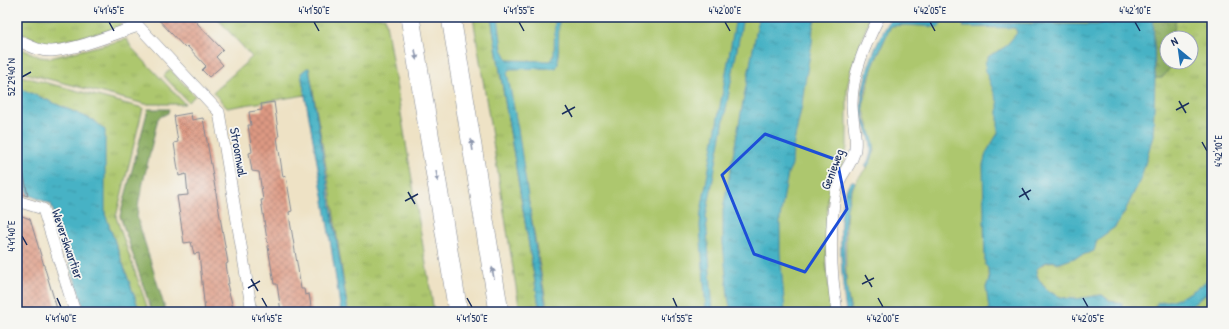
<svg xmlns="http://www.w3.org/2000/svg" width="1229" height="329" font-family="'Patrick Hand',sans-serif">
<style>
.grass{fill:url(#grass-tufts);stroke:#647b66;fill-rule:evenodd}
.forest{fill:url(#forest-crowns);stroke:#526e60}
.park{fill:#adc76e;stroke:#647b66}
.water{fill:url(#water-ripples);stroke:#317092}
.building{fill:url(#building-cross-hatch)}
.lines{fill:none;stroke-linecap:round;stroke-linejoin:round}
.street-casing{stroke:#848892;stroke-width:12}
.highway-casing{stroke:#848892;stroke-width:20}
.street{stroke:#fff;stroke-width:11}
.highway{stroke:#fff;stroke-width:19}
.oneway{fill:#8d97ae}
.marked{fill:none;stroke:#1d4ed8;stroke-width:3;stroke-linejoin:round}
.ticks{fill:none;stroke:#1b2f5e;stroke-width:1.5}
.labels{text-anchor:middle;stroke-width:3.5;stroke-linejoin:round;paint-order:stroke}
.street-label{font-size:13px;fill:#1b2f5e;stroke:#f6f6f2}
.neatline{fill:none;stroke:#1b2f5e;stroke-width:1.5}
.ticks-label{font-size:10px;text-anchor:middle;fill:#1b2f5e}
</style>
<defs>
<pattern id="grass-tufts" width="24" height="20" patternUnits="userSpaceOnUse"><rect width="24" height="20" fill="#adc76e"/><path d="M3 7l-1-3M5 7V3M7 7l1-3M15 17l-1-3M17 17v-4M19 17l1-3" fill="none" stroke="#94ab62"/></pattern>
<pattern id="forest-crowns" width="20" height="18" patternUnits="userSpaceOnUse"><rect width="20" height="18" fill="#8aac61"/><path d="M2 6a3 3 0 1 1 6 0M12 15a3 3 0 1 1 6 0" fill="none" stroke="#708c53"/></pattern>
<pattern id="water-ripples" width="26" height="14" patternUnits="userSpaceOnUse"><rect width="26" height="14" fill="#47b2c5"/><path d="M2 4q2-2 4 0t4 0M15 11q2-2 4 0t4 0" fill="none" stroke="#3a91a3"/></pattern>
<pattern id="building-cross-hatch" width="8" height="8" patternUnits="userSpaceOnUse"><rect width="8" height="8" fill="#dd9982"/><path d="M0 0l8 8M0 8l8-8" fill="none" stroke="#b27d6e"/></pattern>
</defs>
<rect width="100%" height="100%" fill="#f6f6f2"/>
<filter id="ink" filterUnits="userSpaceOnUse"><feTurbulence type="fractalNoise" baseFrequency=".025" numOctaves="2"/><feDisplacementMap in="SourceGraphic" scale="8" xChannelSelector="R" yChannelSelector="G"/><feConvolveMatrix kernelMatrix="1 2 1 2 8 2 1 2 1" color-interpolation-filters="sRGB"/></filter>
<filter id="wash" filterUnits="userSpaceOnUse"><feTurbulence type="fractalNoise" baseFrequency=".012" numOctaves="4" result="noise"/><feDisplacementMap in="SourceGraphic" scale="16" xChannelSelector="R" yChannelSelector="G"/><feGaussianBlur stdDeviation="0.9" result="paint"/><feColorMatrix in="noise" values="0 0 0 0 0 0 0 0 0 0 0 0 0 0 0 0 0 1.4 0 .05"/><feComposite in="paint" operator="in"/></filter>
<g filter="url(#wash)">
<rect width="100%" height="100%" fill="#eee2c5"/>
<path class="grass" d="M17,17h103l1,7 -4,5 -76,16 -6,-6 -18,-7z
M216,17h169l49,295h-86l-17,-117 -22,-127 -8,5 4,22 -78,13 -14,-16 39,-35z
M473,17h18l49,295h-20z
M1153,17h59v295h-91l1,-8 -12,-3 -8,-6c-11,1 -26,6 -37,3 -14,-3 -28,-15 -29,-28 8,-8 13,-10 25,-7l54,-36 10,-16 30,-133zM1167,38h24v24h-24z
M127,39l4,8 54,57h-40l-128,-33v-24l23,10 10,1z
M170,69l25,27 -7,6 -24,-26z
M17,75l126,33 -27,109 33,95h-9l-35,-98 -10,-93 -78,-34z"/>
<path class="forest" d="M1153,17h23l-3,21h-6v24h4l-1,6 -8,10h-7z
M148,109h21l-1,4 -10,5 -19,82 -2,17 29,95h-14l-32,-96z"/>
<path class="park" d="M496,17h374l-19,53 -4,18v59l-3,13 -11,22 -5,16 -2,65 6,49h-284z
M894,17h218l-124,251 2,44h-139l-5,-26v-80l9,-24 12,-15 8,-16 -12,-45 9,-37z"/>
<path class="water" d="M491,17h7l4,32 6,11 43,1 3,-6 1,-38h4l-1,47 -2,4 -46,1 -3,3 11,57 18,122 11,61h-7z
M736,17h7l-37,200 7,95h-7l-6,-86 1,-14z
M759,17h58l-4,8 -1,18 -8,45 -2,17 -9,42 -1,18 -4,8 -8,45v34l5,60h-54l-3,-15 -5,-54v-34z
M892,17h7l2,3 39,2 1,2 -2,3 -33,-2 -15,1c-11,24 -27,54 -28,81 0,25 22,33 4,60l-2,-1c17,-24 -7,-39 -4,-64 3,-30 15,-60 31,-85z
M1112,17h41l2,61 -2,58 -12,42 -16,33 -10,16 -18,13 -3,11 -34,12 -8,-2 -9,2 -7,7c1,13 15,26 29,28 11,3 26,-2 37,-3l8,6 12,3 -1,8h-135l3,-3 -3,-22 3,-7 -1,-12 -3,-3 -2,-100 3,-12 12,-20v-30l-12,-31 -1,-9 4,-7 16,-9 12,-14 -2,-5 -52,-1 2,-5 132,3 14,-5z
M307,68h2l39,244h-7l-17,-111 -23,-128z
M17,87l78,34 10,9v84l35,98h-55l-34,-108 -24,-10 -10,-52z
M853,180l2,2c-16,31 -12,96 -4,130h-5c-4,-29 -10,-95 0,-121 1,-4 4,-8 7,-11z
M1212,276v12c-6,5 -13,13 -20,17 -8,4 -29,9 -37,3l2,-5c26,-4 35,-10 55,-27z"/>
<g id="blocks">
<path class="building" d="M156,17h35l32,33 -7,7 7,8 -14,12 -7,-7 4,-4 -19,-20 -2,2z
M274,102l5,35h-2l6,40 3,-1 6,35 -3,1 1,9 8,48 3,20h3l1,6 4,-1 3,18h-31l-4,-28h-3l-5,-31 -8,-53h2l-4,-28 -7,-1 -3,-18 3,-1 -4,-27h3l-2,-13 13,-2 -1,-6z
M191,113l1,7 11,-2 25,145 -2,1 3,20h-2l7,28h-29l-6,-59 -5,1 -3,-12 -7,1 -7,-47 11,-1 -2,-21 -7,2 -5,-33 4,-1 -4,-26z
M22,165l6,31 -11,-3v-27z
M17,214l13,5 28,93h-41z"/>
</g>
</g>
<g filter="url(#ink)">
<use href="#blocks" fill-opacity="0" stroke="#848892" stroke-width="1"/>
<g class="lines">
<g class="street-casing">
<path id="street" d="M130,17l89,95 33,200
M17,40c11,5 23,12 35,11 29,-3 59,-16 86,-25
M17,201l26,8 32,103
M837,312c-6,-39 -8,-83 -1,-122 3,-15 17,-25 19,-41 2,-15 -3,-30 -3,-45 0,-30 14,-61 27,-87"/>
</g>
<g class="highway-casing">
<path id="highway" d="M410,17l48,295
M451,17l48,295"/>
</g>
<use href="#street" class="street"/>
<use href="#highway" class="highway"/>
</g>
<defs><path id="oneway-solid" d="M-6-.8H1V-3.2L6.5 0L1 3.2V.8H-6Z"/></defs>
<g class="oneway">
<use href="#oneway-solid" transform="translate(416 55) rotate(80)"/>
<use href="#oneway-solid" transform="translate(472 145) rotate(-99)"/>
<use href="#oneway-solid" transform="translate(437 176) rotate(81)"/>
<use href="#oneway-solid" transform="translate(493 273) rotate(-99)"/>
</g>
</g>
<path class="marked" d="M765,134l72,26 10,49 -42,63 -51,-18 -32,-79z"/>
<path class="ticks" d="M109,22l5,9M314,22l5,9M519,22l5,9M725,22l5,9M930,22l5,9M1135,22l5,9M22,77l9,-5M1179,101l7,12M565,105l7,12M1176,110l13,-7M562,114l13,-7M1202,142l5,9M1022,188l7,12M408,192l7,12M1019,197l12,-7M405,201l13,-7M22,236l5,9M865,275l7,12M251,279l7,12M862,284l12,-6M248,288l12,-7M57,298l4,9M262,298l5,9M467,298l5,9M673,298l4,9M878,298l5,9M1083,298l5,9"/>
<g class="labels">
<g class="street-label">
<text transform="translate(239 152) rotate(80)" y="5">Stroomwal</text>
<text transform="translate(832 169) rotate(-69)" y="5">Genieweg</text>
<text transform="translate(68 244) rotate(71)" y="5">Weverskwartier</text>
</g>
</g>
<rect width="1229" height="329" fill="none" stroke="#f6f6f2" stroke-width="44"/>
<g transform="translate(1179 50) rotate(331)"><circle r="19" fill="#f6f6f2" stroke="#9ea6b7"/>
<path d="M0-3L7 15L0 10L-7 15Z" fill="#1f6fb2"/>
<text y="-6" font-size="11" font-weight="bold" text-anchor="middle" fill="#1b2f5e">N</text>
</g>
<rect x="22" y="22" width="1185" height="285" class="neatline"/>
<g class="ticks-label">
<text x="109" y="14">4°41'45"E</text>
<text x="314" y="14">4°41'50"E</text>
<text x="519" y="14">4°41'55"E</text>
<text x="725" y="14">4°42'00"E</text>
<text x="930" y="14">4°42'05"E</text>
<text x="1135" y="14">4°42'10"E</text>
<text transform="translate(11 77) rotate(-90)" y="4">52°29'40"N</text>
<text transform="translate(1218 151) rotate(-90)" y="4">4°42'10"E</text>
<text transform="translate(11 236) rotate(-90)" y="4">4°41'40"E</text>
<text x="61" y="322">4°41'40"E</text>
<text x="267" y="322">4°41'45"E</text>
<text x="472" y="322">4°41'50"E</text>
<text x="677" y="322">4°41'55"E</text>
<text x="883" y="322">4°42'00"E</text>
<text x="1088" y="322">4°42'05"E</text>
</g>
</svg>
